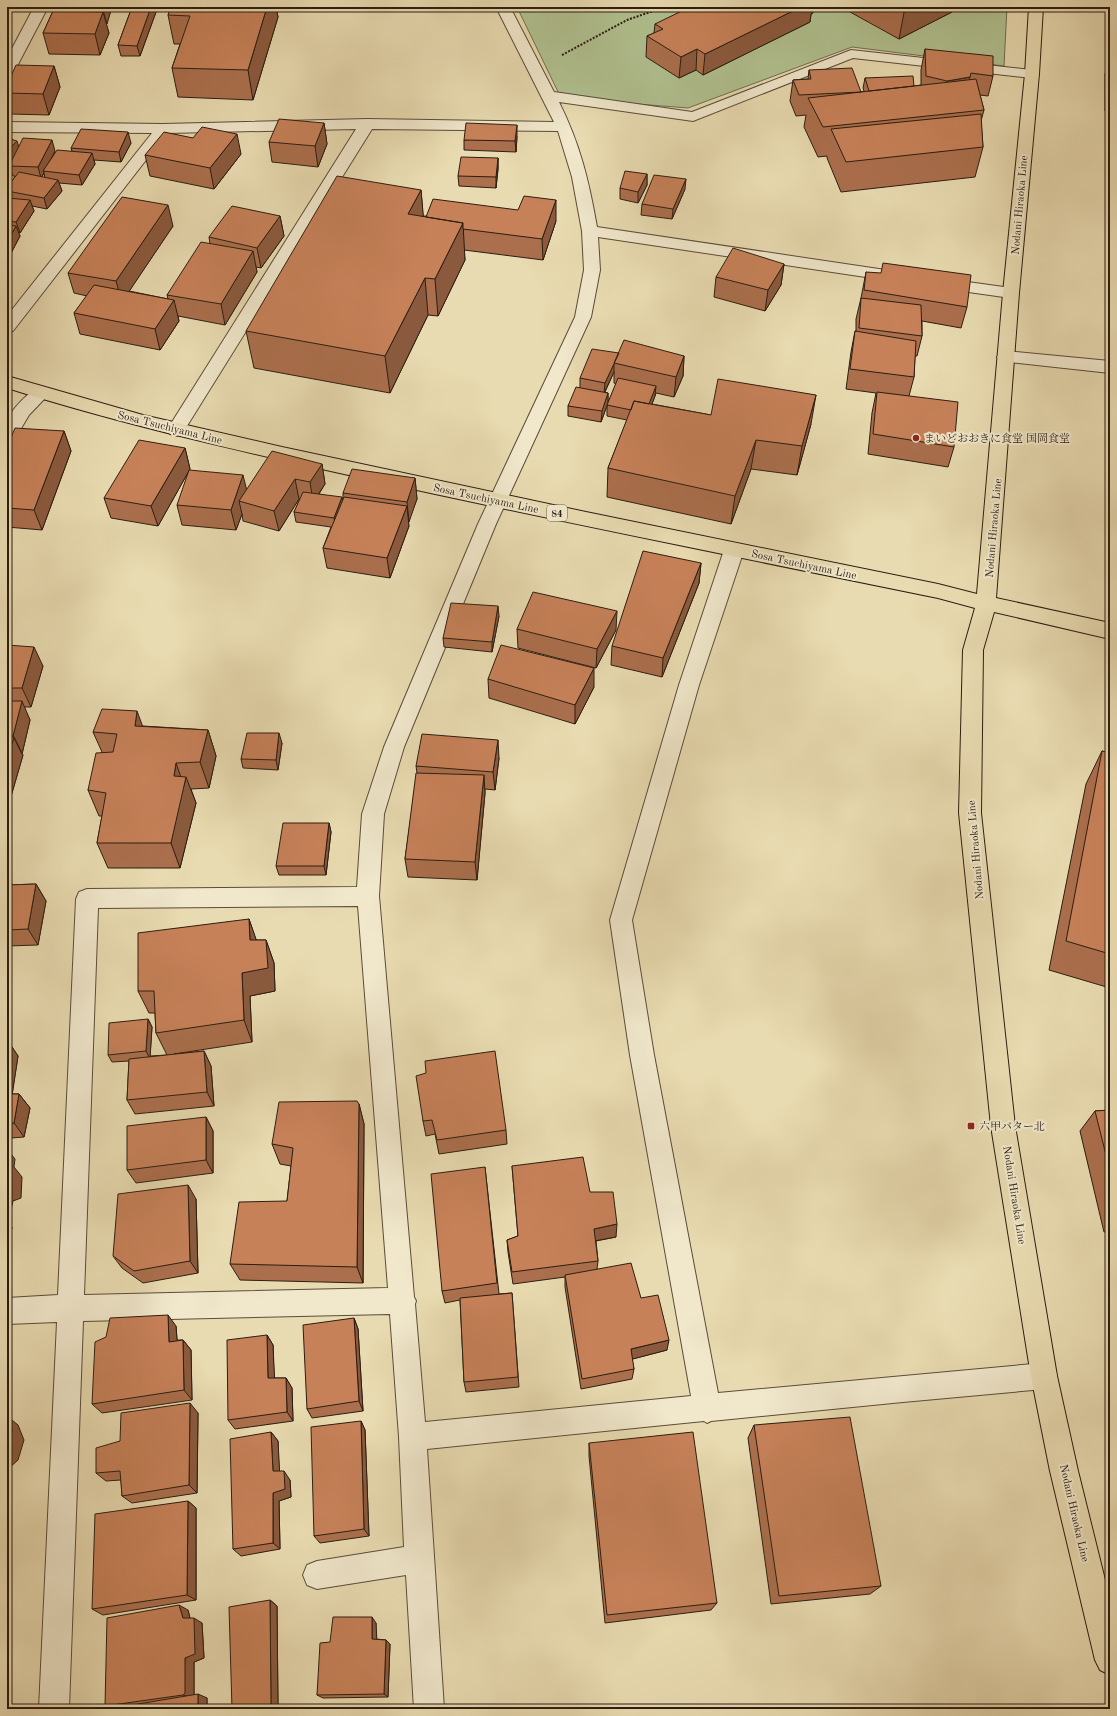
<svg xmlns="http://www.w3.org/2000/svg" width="1117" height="1716" font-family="'Old Standard TT','Noto Serif JP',serif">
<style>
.green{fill:#b1c190;stroke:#6e6f50}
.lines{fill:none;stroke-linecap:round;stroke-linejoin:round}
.minor-casing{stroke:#5a4c39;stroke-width:2}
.major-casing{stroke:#2b1d11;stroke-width:2}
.path{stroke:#2b1d11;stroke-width:2;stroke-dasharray:2 1.5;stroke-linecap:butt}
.minor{fill:#f1e8cc;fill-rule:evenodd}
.major{fill:#e9dbb1;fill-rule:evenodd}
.wall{fill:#ab6f4d;stroke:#2b1d11;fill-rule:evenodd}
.shaded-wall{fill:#8b5a3e;stroke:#2b1d11}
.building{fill:#c78159;stroke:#2b1d11}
.poi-dot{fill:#8f2418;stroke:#f1e8cc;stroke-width:1.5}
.labels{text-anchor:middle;stroke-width:4;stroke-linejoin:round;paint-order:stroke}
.shield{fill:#f1e8cc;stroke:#665a49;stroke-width:1}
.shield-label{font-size:10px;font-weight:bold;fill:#2b1d11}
.street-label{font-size:11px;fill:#2b1d11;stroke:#f1e8cc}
.poi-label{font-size:11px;fill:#2b1d11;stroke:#f1e8cc;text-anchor:start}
</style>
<rect width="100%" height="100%" fill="#e9dbb1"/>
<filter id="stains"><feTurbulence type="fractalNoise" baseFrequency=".005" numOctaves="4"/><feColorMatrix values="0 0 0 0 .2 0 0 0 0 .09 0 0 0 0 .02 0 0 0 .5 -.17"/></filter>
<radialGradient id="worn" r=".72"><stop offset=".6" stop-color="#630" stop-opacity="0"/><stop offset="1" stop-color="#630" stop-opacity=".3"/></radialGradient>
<path class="green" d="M517,7h490l-3,59 -152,-19 -164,61 -127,-10z"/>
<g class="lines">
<g class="minor-casing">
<path id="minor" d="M34,7h14l-34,65 -2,3 -5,1v-18z
M496,7h14l44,85 138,20 159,-62 181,20 5,1 2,3 -2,3 -5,1 -179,-20 -160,63 -134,-19c21,42 30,79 38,125l302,45 6,1 2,4 -2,4 -6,1 -301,-45 2,33 -9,47 -95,207 -92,223 -20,67 -5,82 35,401 2,4 -1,3 10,118 266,-26 -61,-341 -20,-135 69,-235 45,-135 3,-5 7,-2 7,2 3,5 -45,135 -67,235 22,135 64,338 326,-30 10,3 3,10 -3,10 -10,3 -141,13 -192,19 -4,2 -3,-2 -277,28 17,260h-30l-8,-134 -89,14 -10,-4 -4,-10 4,-10 10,-4 87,-14 -5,-110 -9,-123 -307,7 -14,388h-30l18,-387 -50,2v-26l51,-3 18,-396 3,-7 8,-3 270,-2 5,-73 22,-67 94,-223 97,-207 9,-47 -2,-39 -10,-54 -14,-46 -186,-2 -190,305 -6,2 -6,-2 -3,-4 189,-301 -189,4 -154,198 -6,1v-16l145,-183 -145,-1v-10l156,2 204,-5 187,3zM358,906l30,382 -304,7 14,-387z
M939,278l72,10 6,1 2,4 -2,4 -6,1 -78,-11 -2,-4 2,-4z
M1006,351l104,10v12l-110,-12 -3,-4 3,-4z
M41,387l6,2 3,4 -21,22 -16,27 -6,2c0,-7 -2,-15 0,-22 3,-12 23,-32 34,-35z"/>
</g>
<g class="major-casing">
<path id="major" d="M1029,7h14l-4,67 -20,219 -23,305 114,25v16l-116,-27 -11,38 -2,163 34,313 42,250 21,95 32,129v75l-10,-5 -5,-10 -45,-189 -19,-95 -40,-250 -32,-313 4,-163 12,-42 -37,-10c-176,-36 -351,-71 -526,-109 -136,-30 -272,-59 -405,-101v-12l136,39 139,32 304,65 352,72 39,10 26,-301 22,-219z"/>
</g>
<path class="path" d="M562,55l65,-35 29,-10 4,-3"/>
<use href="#minor" class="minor"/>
<use href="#major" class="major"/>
</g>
<path class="wall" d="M52,7h60l-6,17 3,9 -9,22 -51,-1 -6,-21 10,-22z
M132,7h23l1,5 -16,44h-19l-3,-11z
M171,7h105l2,10 -25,83 -75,-3 -6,-29 8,-24h-6l-6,-29z
M841,7h112l-1,5 -53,27z
M813,13l-2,1 -1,8 -107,53 -7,-5 -17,8 -33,-21 1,-21 7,-3 1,-9z
M925,49l68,27 -5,20 -8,-1 4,15 -3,11 2,26 -8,30 -134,15 -14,-34v-2l-9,1 -14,-30 2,-12 -10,1 -6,-15 3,-21 15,-1 1,-9 52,22 3,-1 -1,-3 2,-10 49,8 7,-1v-15z
M1110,58v53h-5v-37z
M54,66l6,21 -11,28 -39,-1 -3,-11v-18z
M324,123l3,21 -9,23 -46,-5 -3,-20z
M517,136l-1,16 -52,-2v-10z
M7,138l12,8 36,5 -4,8 21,-8 -1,-3 60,-5 -10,19 -27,-2 1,4 -13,21 -23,-2 3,8 -15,18 -15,-3 2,5 -14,22 -2,-1 2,4 -12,23h-1v-68l8,-15h-2l-4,-10 3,-5 -5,5zM44,173l1,5 -3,-1z
M241,154l-27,35 -64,-13 -5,-21z
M498,158v11l-2,19 -37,-2 -1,-10z
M647,174v11l-9,18 -18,-4v-11z
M685,189l-13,30 -31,-4 1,-11z
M421,190l2,26 133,5 -13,39 -79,-10 1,10 -27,56 -10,-1 -38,78 -136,-25 -8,-37z
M280,216l4,20 -23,32 -5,-1 1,5 -32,53 -47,-9 1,5 -19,29 -80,-16 -6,-21 13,-17 -13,-3 -6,-20 105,-47 -44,65 39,8 -1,-4 43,-51 -1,-7z
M784,264l-3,21 -16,26 -51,-14 2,-20z
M866,272l101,35 -6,21 -39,-7v15l-5,20h-2l-1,21 -5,19 45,51 -6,20 -80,-13 4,-41 4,-20 -30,-4 5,-37 4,-21h1v-12l5,-21z
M619,353l65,3 -1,20 -9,21 -18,-4 -1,3 -3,8 59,11 100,9 -14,51 -46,-6 -20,55 -124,-27 1,-29 19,-48 -20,-4v-11l9,-21 -2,-1v-11l-9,20 3,1v10l-7,19 -33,-6v-10l12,-19v-9z
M64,431l7,20 -29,79 -35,-3v-80z
M185,448l5,21 -32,57 -47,-8 -7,-20z
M322,464l3,20 -6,10 23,6 1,-2v-5l72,-15 2,21 -9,23 1,4 -19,52 -63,-10 -4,-20 8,-21 -35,-5 -2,-10 6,-13h-1l-20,32 -36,-10 -1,-7 -6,16 -54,-5 -5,-20 69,-15z
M701,563l-2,20 -37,94 -51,-12 1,-19z
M499,616l-7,36 -48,-5 -1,-9z
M517,629l99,1 -20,38 -78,-20z
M7,645l36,21 -12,41h-7l6,13 -8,34 1,1 -16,55z
M488,679l106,8 -19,37 -86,-26z
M143,726l65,4 8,26 -7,32 -18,1 5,14 -16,65h-72l-11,-25 5,-27h-3l-11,-26 14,-38 -9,-20z
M282,743l-4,27 -35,-2 -2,-9z
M1102,751l8,2v235l-61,-18 37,-186z
M499,758l-4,32 -10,-1v4l-8,87 -69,-3 -3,-18 12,-86 -1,-7z
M329,823l2,9 -5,43h-47l-3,-9z
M36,884l10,17 -8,44 -31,1v-61z
M249,919l7,21h10l8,23 1,28 -25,5 2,46 -78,12 30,-3 7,15 3,40 -79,8 -8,-14 2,-39 -17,1 -4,-7 40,-36 4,8 -2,29 17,-1 -11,-22 -1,-20h-6l-11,-22z
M7,1041h1l10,15 -6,38h7l11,14 -6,29 -13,1 -4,10z
M426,1073l80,57 1,14 -68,10 -4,-20 -9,2 -3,-15z
M359,1104l5,20 -1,159 -123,-3 -10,-16 57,-63 4,-35 -11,-2 -8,-20z
M1110,1110v121l-6,1 -24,-101 15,-20z
M206,1117l7,14v42l-77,10 -9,-13z
M512,1166l78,26 26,45 -20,4 2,20 -1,8 44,29 26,52 -35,9 2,10 -2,10 -51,10 -16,-102v-10l-52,7 -5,-32 -1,-12 11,-4z
M485,1167l14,127 13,-1 7,94 -53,5 -2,-10 -4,-82 -15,3 -3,-12z
M196,1199l2,74 -55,10 -21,-15 -9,-12z
M354,1318l4,11 5,82 -51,7 -5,-9z
M176,1326l1,14h6l8,10 1,50 -90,13 -10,-9z
M267,1335l6,10 1,33h12l6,10 1,33 -58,8 -7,-9z
M198,1413l-1,80 -65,10 -10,-7 -1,-16 -15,1 -10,-8 24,-32z
M361,1421l4,9 4,106 -49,7 -6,-7z
M754,1425l127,161 -11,8 -99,10 -23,-166z
M271,1432l7,9 1,30 11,9 1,17 -12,4 1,48 -39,7 -8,-7z
M589,1443l128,160 -6,7 -106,13 -16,-167z
M188,1501l8,7v92l-93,15 -11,-6z
M270,1600l7,6 1,101 -9,2h-37z
M188,1610l2,8 12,5 2,35 -10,4v33l13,3v11h-82v-1l-10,1 -10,-3z
M376,1623v16l10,1 4,4 -2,53 -65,1 -6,-3 13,-53z"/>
<path class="shaded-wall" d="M102,7h10l-5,17z
M151,7h4l1,5 -16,44 -3,-10z
M267,7h9l2,10 -25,83 -5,-30z
M801,7h12v6l-2,1 -1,8 -107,53 2,-21z
M905,7h48l-1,5 -53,27z
M103,12l6,21 -9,22 -5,-21z
M697,49l-1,21 -17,8 2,-21z
M54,66l6,21 -11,28 -6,-21z
M970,77l-5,21 -22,4 4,-21z
M324,123l3,21 -9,23 -3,-21z
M517,125v11l-1,16 -1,-11z
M128,132l3,11 -10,19 -2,-10z
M237,134l4,20 -27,35 -4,-21z
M52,140l3,11 -10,20h-2l1,2 -3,5 -3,-11z
M17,141l3,10 -13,15v-15z
M92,153l3,11 -13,21 -3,-10z
M498,158v11l-2,19v-11z
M647,174v11l-9,18v-11z
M686,179l-1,10 -13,30 1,-10z
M58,180l4,11 -15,18 -3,-11z
M421,190l3,34 -16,-10z
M30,200l4,11 -14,22 -4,-11z
M556,200v21l-13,39 -1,-21z
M168,205l5,21 -51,76 -6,-21z
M280,216l4,20 -23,32 -4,-20z
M463,223l2,37 -27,56 -3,-37z
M16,226l4,10 -12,23 -1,-2v-15z
M253,251l4,21 -32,53 -4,-21z
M784,264l-3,21 -16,26 3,-21z
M425,278l3,37 -38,78 -5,-37z
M7,297l2,7 -2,3z
M174,300l5,21 -19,29 -5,-21z
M619,353l-5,10v9l-10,21 1,-10z
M684,356l-1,20 -9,21 2,-20z
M656,386l-1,10 -11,28 1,-10z
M608,393v10l-7,19 1,-11z
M816,395l-5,29 -14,51 5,-29z
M64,431l7,20 -29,79 -8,-20z
M756,440l-5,29 -20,55 4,-28z
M185,448l5,21 -32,57 -7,-20z
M322,464l3,20 -12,18 -3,-20z
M243,475l5,20 -9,6 3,13 -6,16 -5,-20z
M415,478l2,21 -8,23 -2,-20z
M295,479l4,20 -20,32 -5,-20z
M342,497l2,11 -8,20 -2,-10z
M407,506l2,20 -19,52 -3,-20z
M701,563l-2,20 -37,94 1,-19z
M498,606l1,10 -7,36v-10z
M617,611l-1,19 -20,38 1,-19z
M34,647l9,19 -12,41 -9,-19z
M594,668v19l-19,37v-19z
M22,701l8,19 -8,34 -9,-18z
M137,711l10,27 -12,-12z
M208,730l8,26 -7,32 -9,-26z
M279,733l3,10 -4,27 -2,-10z
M14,737l9,18 -16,55v-50z
M498,740l1,18 -4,32 -2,-18z
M176,763l8,23 2,-9 10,26 -16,65 -9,-25 3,-67z
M484,775l1,18 -8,87 -2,-18z
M329,823l2,9 -5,43 -2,-9z
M36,884l10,17 -8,44 -10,-16z
M249,919l8,23 -7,-2z
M266,940l8,23 1,28 -25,5 2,46 -8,-22 -2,-47z
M148,1019l4,8 -2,32 -4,-8z
M8,1041l10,15 -6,40 -5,-7v-43z
M204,1051l7,15 3,40 -7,-14z
M19,1094l11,14 -6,29 -10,-14z
M359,1104l5,20 -1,159 -6,-16z
M206,1117l7,14v42l-7,-13z
M7,1133l4,5 -4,10z
M7,1149l8,10 -1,8 8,10 -1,21 -8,3 -3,13 -2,2 -1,-2z
M188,1185l8,14 2,74 -8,-12z
M7,1222l5,5 -5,32z
M617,1224l-1,13 -22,4v-12z
M168,1315l8,11 2,26 -9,-10z
M354,1318l4,11 5,82 -4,-10z
M267,1335l6,10 2,43 -7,-10z
M183,1340l8,10 1,50 -8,-10z
M669,1340l-2,10 -38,10 2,-11z
M286,1378l6,10 1,33 -6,-9z
M190,1403l8,10 -1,80 -8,-8z
M7,1416l11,9 6,15 -6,20 -11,10z
M361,1421l4,9 4,106 -5,-7z
M271,1432l7,9 2,38 -7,-8z
M284,1471l6,9 1,17 -12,4 1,48 -7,-6v-50z
M188,1501l8,7v92l-9,-5z
M270,1600l7,6 1,101 -7,-3z
M179,1605l9,5 3,13 -8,-5z
M372,1617l4,6 1,20 -5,-4z
M194,1618l8,5 2,35 -10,4v35l-2,1 -9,-3 2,-37z
M386,1640l4,4 -2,53 -4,-3z
M198,1694l9,4v11h-9z"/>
<path class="building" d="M132,7h19l-14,39 -19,-1z
M171,7h96l-19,63 -76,-2 18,-52 -22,-1z
M690,7h111l-96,47 -8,-5 -16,8 -34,-21 16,-7 -8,-5z
M53,11l50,1 -8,22 -52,-1z
M925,49l68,7v20l-22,-3 -1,4 -23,4 -21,-5z
M16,65l38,1 -11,28 -36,-1v-8z
M852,68l9,24 -62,3 -6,-15 18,-1 -2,-9z
M913,76l1,10 -45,5 -4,-13z
M976,79l8,31 -161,17 -15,-29z
M981,114l2,33 -137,15 -15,-33z
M279,119l45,4 -9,23 -46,-4z
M466,123l51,2 -2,16 -51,-1z
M202,127l35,7 -27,34 -65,-13 19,-23 29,6z
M81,129l47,3 -9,20 -48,-4z
M7,138l10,3 -10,10z
M23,138l29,2 -14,27 -29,-1z
M57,150l35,3 -13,22 -36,-4z
M461,157l37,1 -2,19 -38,-1z
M625,171l22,3 -9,18 -18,-4z
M19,172l39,8 -14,18 -37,-7v-4z
M654,175l32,4 -13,30 -31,-5z
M337,176l84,14 -13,24 55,9 -28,56 -10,-1 -40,78 -139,-25z
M524,196l32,4 -14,39 -79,-10v-6l-37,-6 7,-18 85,11z
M122,197l46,8 -52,76 -48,-8z
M7,198l23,2 -14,22 -9,-1z
M232,206l48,10 -23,32 -48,-11z
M7,225l9,1 -9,16z
M201,242l52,9 -32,53 -54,-9z
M733,248l51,16 -16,26 -52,-13z
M883,263l88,12 -4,32 -103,-17 2,-18 15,1z
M94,285l80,15 -19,29 -81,-16z
M861,298l60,7 1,31 -63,-8z
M855,331l61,10 -2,36 -64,-8z
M624,340l60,16 -8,21 -62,-14z
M592,349l27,4 -14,30 -25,-5z
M618,378l38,8 -7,18 -15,-3 -3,9 -24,-5z
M718,379l98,16 -14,51 -46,-6 -21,56 -127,-28 26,-67 77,14z
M576,387l32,6 -6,18 -34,-5z
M877,392l81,10 -4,45 -81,-13z
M15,428l49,3 -30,79 -27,-2v-61z
M139,440l46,8 -34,58 -47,-8z
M272,451l50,13 -12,18 -15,-3 -21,32 -35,-10z
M352,469l63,9 -8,24 -64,-9z
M189,470l54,5 -12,35 -54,-5z
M303,492l39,5 -8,21 -40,-6z
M344,497l63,9 -20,52 -64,-10z
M643,551l58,12 -38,95 -51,-12z
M533,592l84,19 -20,38 -80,-20z
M451,603l47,3 -6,36 -49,-4z
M7,645l27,2 -12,41h-15z
M501,645l93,23 -19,37 -87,-26z
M7,701h15l-9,35h-6z
M102,709l35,2 -2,15 73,4 -8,32 -24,1 -2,13 12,1 -15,66h-74l9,-50 -18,-3 8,-37 17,-1 4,-18 -24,-2z
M247,733h32l-3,27 -35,-1z
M422,734l76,6 -5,32 -77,-6z
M7,737h7l-7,23z
M1102,751l8,2v201l-44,-13z
M416,773l68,2 -9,87 -70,-3z
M283,823h46l-5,43h-48z
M36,884l-8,45 -21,1v-45z
M249,919l1,21h16l2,28 -26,5 2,47 -88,13 -2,-42h-16v-58z
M148,1019l-2,32 -38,4 1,-32z
M204,1051l3,41 -80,8 2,-41z
M495,1051l11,79 -69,10 -5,-20 -9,1 -7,-45 10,-3 -1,-12z
M7,1094h12l-5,29 -7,1z
M357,1101l2,3 -2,163 -127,-3 9,-62 48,-1 6,-53 -21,-4 7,-42z
M1110,1110v61l-15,-60z
M206,1117v43l-79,10v-44z
M583,1157l7,35h23l4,32 -23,5 4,32 -86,11 -5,-32 11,-4 -6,-70z
M7,1163h4l-1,22 -3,1z
M485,1167l12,116 -55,8 -11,-117z
M188,1185l2,76 -56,10 -21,-15 5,-62z
M631,1263l10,35 17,-3 11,45 -38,9 3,20 -52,10 -17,-104z
M512,1293l6,84 -54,5 -4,-84z
M168,1315l1,27 14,-2 1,50 -92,14 3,-62 11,-5 4,-19z
M354,1318l5,83 -52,8 -4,-84z
M267,1335l1,43h18l1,34 -59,8 -1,-80z
M190,1403l-1,82 -67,11 -2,-25 -24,2v-25l24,-7 1,-28z
M850,1417l31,169 -102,10 -25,-171z
M7,1418l5,13 -5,15z
M361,1421l3,108 -50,7 -3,-109z
M271,1432l2,39h11l1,18 -12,4v50l-40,6 -3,-110z
M693,1432l24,171 -110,12 -18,-172z
M188,1501l-1,94 -95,14 3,-95z
M270,1600l1,104 -23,5h-16l-3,-102z
M179,1605l4,13h11l1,36 -10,4v35l-2,2 -78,11 2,-88z
M333,1617h39v22l14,1 -2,54 -67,1 3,-52 10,-1z
M198,1694v15h-73l1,-3z"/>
<g class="poi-dot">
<circle cx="916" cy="438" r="4"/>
<rect x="967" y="1122" width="8" height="8" rx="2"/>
</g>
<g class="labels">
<rect class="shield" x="547" y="505" width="20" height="16" rx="3"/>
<g class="shield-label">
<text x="557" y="517">84</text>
</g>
<g class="street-label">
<text transform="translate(1019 205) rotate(-85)" y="4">Nodani Hiraoka Line</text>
<text transform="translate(170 427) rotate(14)" y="4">Sosa Tsuchiyama Line</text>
<text transform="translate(486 498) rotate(12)" y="4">Sosa Tsuchiyama Line</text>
<text transform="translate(993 528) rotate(-85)" y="4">Nodani Hiraoka Line</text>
<text transform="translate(804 564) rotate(12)" y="4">Sosa Tsuchiyama Line</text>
<text transform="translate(975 850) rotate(-95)" y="4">Nodani Hiraoka Line</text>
<text transform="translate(1015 1195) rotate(81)" y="4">Nodani Hiraoka Line</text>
<text transform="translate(1075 1513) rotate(77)" y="4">Nodani Hiraoka Line</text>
</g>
<g class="poi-label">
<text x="924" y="442">まいどおおきに食堂 国岡食堂</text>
<text x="979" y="1130">六甲バター北</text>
</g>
</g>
<rect width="1117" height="1716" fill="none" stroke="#e9dbb1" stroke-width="24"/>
<rect x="8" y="8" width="1101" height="1700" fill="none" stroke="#2b1d11" stroke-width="2"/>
<rect x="12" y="12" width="1093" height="1692" fill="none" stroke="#2b1d11"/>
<rect width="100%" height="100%" filter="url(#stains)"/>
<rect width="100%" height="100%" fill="url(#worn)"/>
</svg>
